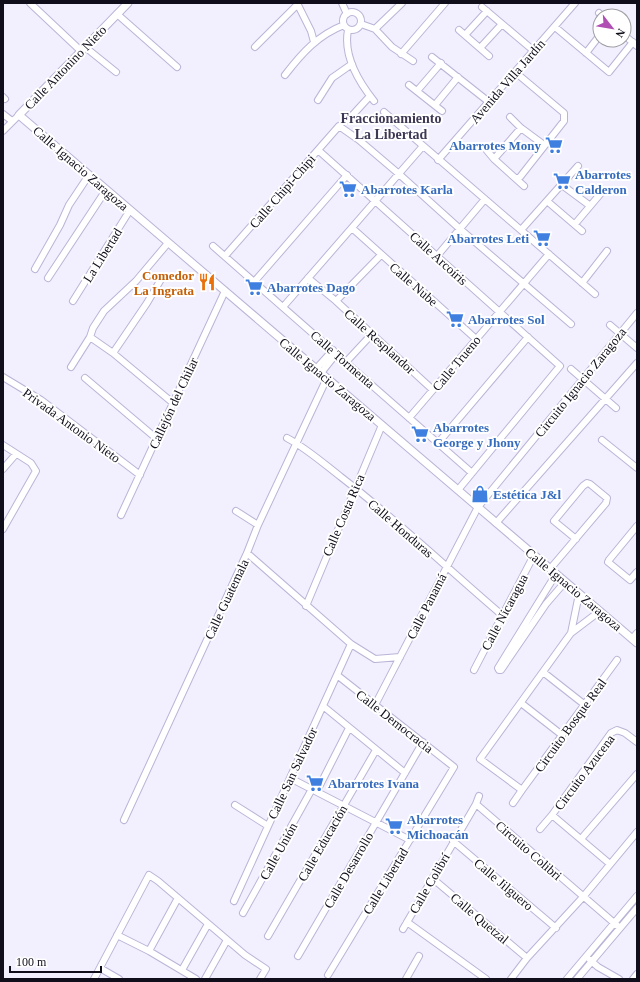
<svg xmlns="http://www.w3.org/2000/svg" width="640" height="982" font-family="Georgia,serif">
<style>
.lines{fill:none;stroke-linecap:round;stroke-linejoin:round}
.minor-casing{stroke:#bbb4d7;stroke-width:8}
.major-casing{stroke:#bbb4d7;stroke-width:9}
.minor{stroke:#fff;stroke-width:6}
.major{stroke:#fff;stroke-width:7}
.labels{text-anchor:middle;stroke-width:4;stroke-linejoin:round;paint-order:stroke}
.street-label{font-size:13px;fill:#100e1a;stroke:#fff}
.shop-label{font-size:13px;font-weight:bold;fill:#366cbe;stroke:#fff;text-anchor:start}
.food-label{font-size:13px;font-weight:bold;fill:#c56008;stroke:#fff;text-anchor:end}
.neighbourhood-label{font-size:14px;font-weight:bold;fill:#3f3855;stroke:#fff}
</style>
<rect width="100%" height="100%" fill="#f2effe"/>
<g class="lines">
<g class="minor-casing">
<path id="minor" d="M30,3l51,48
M297,3l14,28 3,11
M342,3l5,11
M482,7l52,44
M343 21a9 9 0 1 1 18 0a9 9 0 1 1-18 0Z
M599,13l3,3
M117,14l60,53
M361,24l14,5 17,18 21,14
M555,27l54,45 24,-30
M375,29l27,-26
M348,30c-5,26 10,51 26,71
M459,30l30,26
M465,35l22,-24
M624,35l13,11
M85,47l31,25
M255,47l43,-43
M480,48l22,-24
M586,53l14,-18
M401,54l44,-51
M432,57l57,45
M515,72l49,41v8l-44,56 -3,1
M285,75c17,-22 33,-40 59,-50
M409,85l33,26
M417,91l24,-28
M3,97l2,2
M318,100l14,-22 20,-14
M435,105l23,-28
M384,112l211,182
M3,114l9,7
M510,117l11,11 23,17
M348,120l22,-24
M3,131l16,-16
M484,147l10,12 30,27
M318,150l242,216 -102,124
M494,159l27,-31
M438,160l137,-157
M562,185l27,20
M547,201l35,30
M575,224l27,-32
M352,228l124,111
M521,230l57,-64
M213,246l259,227
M225,256l114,-130 20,14 40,34 61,55 111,95
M437,256l48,-57
M35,269l25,-44 9,-20 20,-30
M48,278l58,-88
M308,278l28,23 97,89
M254,282l93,-107
M582,283l25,-32
M73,301l57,-91
M336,301l45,-46
M283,307l140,-161
M610,325l27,23
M90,337l23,16 60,50
M113,353l34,-50 13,-22
M346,362l26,-28
M71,367l19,-30 3,-9 11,-17 32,-30 32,-38
M316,369l17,-19
M571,369l45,39
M321,373l15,-19
M3,377l38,23 99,75
M85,378l72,61
M409,418l140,-164
M287,438c19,10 36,25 54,39 56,43 107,92 161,138
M602,440l35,28
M438,443l90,-106
M3,445l28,18 5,8 -33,58
M3,469l13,-15
M236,511l22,14
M121,515l104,-224
M496,523l141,-160
M637,526l-28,34 -1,2 22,18 7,-8
M247,553l104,91 24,15 25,-2
M550,569l56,-66 1,-5 -17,-14 -3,-1 -4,3 -29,35 22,18
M556,574l-58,94 1,2h2l45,-66 19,-22
M306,606l76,-181
M571,633l8,-39
M632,639l5,-6
M474,670l60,-115
M543,672l42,33
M521,703l41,32
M375,705l103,-198 159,-194
M323,706l82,67
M290,778l120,62
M522,790l-42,-31 91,-126 29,-22
M317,791l32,-63
M513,803l9,-13 95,-130
M476,804l144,124
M235,805l33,21
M552,815l58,49
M124,820l123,-267 11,-28 69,-147
M540,829l12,-14 59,-82 6,-3 8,3 12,9
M581,839l56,-65
M453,841l103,87
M432,878l95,80
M234,901l117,-257
M243,913l69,-124
M407,922l79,57
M403,929l73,-125 3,-8
M117,935l32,16 47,28
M268,936l108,-186
M149,951l29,-53
M298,956l125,-214
M590,960l8,7 21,12
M100,968l19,11
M182,970l26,-46
M328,975l126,-208 -117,-92
M94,979l55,-104 9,6 87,74 21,14 -6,10
M205,979l22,-39
M406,979l13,-23
M511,979l16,-21 56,-61 54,-65
M567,979l70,-83
M577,979l60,-71
M633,979l4,-5"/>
</g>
<g class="major-casing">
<path id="major" d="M128,3l-109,112 618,528"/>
</g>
<use href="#minor" class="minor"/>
<use href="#major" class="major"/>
</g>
<defs>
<g id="supermarket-bare" transform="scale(1.38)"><path d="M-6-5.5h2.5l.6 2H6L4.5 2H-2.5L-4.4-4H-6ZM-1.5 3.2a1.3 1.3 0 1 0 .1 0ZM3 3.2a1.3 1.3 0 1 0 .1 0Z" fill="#3f7fe0" stroke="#fff" stroke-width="2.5" paint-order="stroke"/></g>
<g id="restaurant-bare" transform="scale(1.38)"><path d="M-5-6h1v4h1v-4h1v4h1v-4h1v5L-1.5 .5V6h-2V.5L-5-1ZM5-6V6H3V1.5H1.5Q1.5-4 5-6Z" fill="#e8710a" stroke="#fff" stroke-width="2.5" paint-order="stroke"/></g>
<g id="shop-bare" transform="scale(1.38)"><path d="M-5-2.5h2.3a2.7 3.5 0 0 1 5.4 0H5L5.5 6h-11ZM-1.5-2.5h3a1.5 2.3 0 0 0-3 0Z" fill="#3f7fe0" stroke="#fff" stroke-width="2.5" paint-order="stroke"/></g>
</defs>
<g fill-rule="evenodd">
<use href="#supermarket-bare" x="554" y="145"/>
<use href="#supermarket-bare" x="562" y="181"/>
<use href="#supermarket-bare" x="348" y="189"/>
<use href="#supermarket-bare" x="542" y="238"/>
<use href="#restaurant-bare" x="207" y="282"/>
<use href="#supermarket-bare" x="254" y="287"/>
<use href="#supermarket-bare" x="455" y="319"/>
<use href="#supermarket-bare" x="420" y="434"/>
<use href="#shop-bare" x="480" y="494"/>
<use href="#supermarket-bare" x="315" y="783"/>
<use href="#supermarket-bare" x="394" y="826"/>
</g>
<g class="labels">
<g class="street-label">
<text transform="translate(65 67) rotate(-46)" y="5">Calle Antonino Nieto</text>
<text transform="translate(507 81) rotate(-49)" y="5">Avenida Villa Jardín</text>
<text transform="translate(81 168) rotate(41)" y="5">Calle Ignacio Zaragoza</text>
<text transform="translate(282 191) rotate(-49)" y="5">Calle Chipi-Chipi</text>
<text transform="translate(102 255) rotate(-58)" y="5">La Libertad</text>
<text transform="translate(439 258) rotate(42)" y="5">Calle Arcoíris</text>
<text transform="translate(414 284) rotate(41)" y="5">Calle Nube</text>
<text transform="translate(380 341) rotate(42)" y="5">Calle Resplandor</text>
<text transform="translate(343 359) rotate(41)" y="5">Calle Tormenta</text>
<text transform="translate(456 363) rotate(-50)" y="5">Calle Trueno</text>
<text transform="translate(328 379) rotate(40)" y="5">Calle Ignacio Zaragoza</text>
<text transform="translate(580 382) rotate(-51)" y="5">Circuito Ignacio Zaragoza</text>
<text transform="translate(173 403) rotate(-65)" y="5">Callejón del Chilar</text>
<text transform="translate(72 425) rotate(36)" y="5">Privada Antonio Nieto</text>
<text transform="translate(343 515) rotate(-67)" y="5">Calle Costa Rica</text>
<text transform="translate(401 528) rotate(41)" y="5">Calle Honduras</text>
<text transform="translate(574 589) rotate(40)" y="5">Calle Ignacio Zaragoza</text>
<text transform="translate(226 599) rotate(-65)" y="5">Calle Guatemala</text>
<text transform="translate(426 606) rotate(-63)" y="5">Calle Panamá</text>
<text transform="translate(504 612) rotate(-62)" y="5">Calle Nicaragua</text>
<text transform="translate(395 721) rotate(38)" y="5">Calle Democracia</text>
<text transform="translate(570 725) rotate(-54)" y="5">Circuito Bosque Real</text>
<text transform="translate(584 772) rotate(-53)" y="5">Circuito Azucena</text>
<text transform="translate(292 773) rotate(-65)" y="5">Calle San Salvador</text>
<text transform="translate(322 843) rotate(-60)" y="5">Calle Educación</text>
<text transform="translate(529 850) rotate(41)" y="5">Circuito Colibri</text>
<text transform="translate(278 851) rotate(-61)" y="5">Calle Unión</text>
<text transform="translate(348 870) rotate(-60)" y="5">Calle Desarrollo</text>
<text transform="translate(385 881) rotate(-59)" y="5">Calle Libertad</text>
<text transform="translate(429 883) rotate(-60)" y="5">Calle Colibrí</text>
<text transform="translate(504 884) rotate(40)" y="5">Calle Jilguero</text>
<text transform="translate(480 918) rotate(40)" y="5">Calle Quetzal</text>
</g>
<g class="shop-label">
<text x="541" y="150" text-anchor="end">Abarrotes Mony</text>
<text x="575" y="179">Abarrotes<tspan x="575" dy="15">Calderon</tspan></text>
<text x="361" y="194">Abarrotes Karla</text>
<text x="529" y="243" text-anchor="end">Abarrotes Leti</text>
<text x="267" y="292">Abarrotes Dago</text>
<text x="468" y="324">Abarrotes Sol</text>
<text x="433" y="432">Abarrotes<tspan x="433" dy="15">George y Jhony</tspan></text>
<text x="493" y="499">Estética J&amp;l</text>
<text x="328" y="788">Abarrotes Ivana</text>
<text x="407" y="824">Abarrotes<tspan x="407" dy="15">Michoacán</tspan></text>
</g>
<g class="food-label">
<text x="194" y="280">Comedor<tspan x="194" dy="15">La Ingrata</tspan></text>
</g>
<g class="neighbourhood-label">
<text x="391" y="123">Fraccionamiento<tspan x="391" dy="16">La Libertad</tspan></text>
</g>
</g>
<rect width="640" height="982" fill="none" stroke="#100e1a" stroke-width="8"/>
<g transform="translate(612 28) rotate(121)"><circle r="19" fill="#ffffff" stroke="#9f9fa3"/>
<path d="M0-3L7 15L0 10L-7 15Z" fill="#b14eb4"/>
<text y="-6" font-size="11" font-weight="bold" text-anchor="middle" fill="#100e1a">N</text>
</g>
<path d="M10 966v6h91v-6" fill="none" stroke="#100e1a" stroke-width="2"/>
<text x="16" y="966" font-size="12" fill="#100e1a" stroke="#ffffff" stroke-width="3" paint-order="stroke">100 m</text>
</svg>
